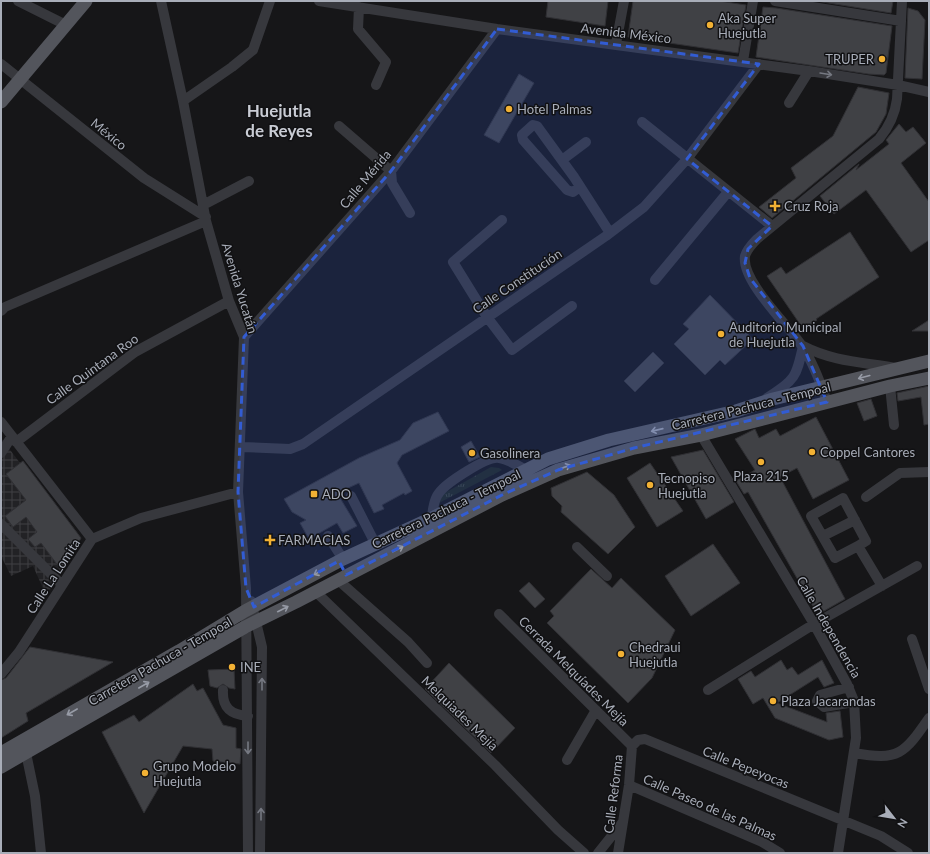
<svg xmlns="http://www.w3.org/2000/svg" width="930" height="854" font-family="Lato,sans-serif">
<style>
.industrial{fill:url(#industrial-grid)}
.grass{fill:url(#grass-tufts)}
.building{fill:#404145;stroke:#303034}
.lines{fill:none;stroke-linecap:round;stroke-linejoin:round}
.minor{stroke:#37383d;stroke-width:10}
.major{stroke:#53555c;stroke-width:13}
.oneway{stroke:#757881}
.oneway2{stroke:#979ba6}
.marked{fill:#325cd3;fill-opacity:0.2;stroke:#325cd3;stroke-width:3;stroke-dasharray:8 5;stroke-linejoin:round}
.poi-dot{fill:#f2b134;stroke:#111113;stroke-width:1.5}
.labels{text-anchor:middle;stroke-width:3;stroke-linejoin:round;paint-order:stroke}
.poi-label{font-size:13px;fill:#a8adb8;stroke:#111113;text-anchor:start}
.street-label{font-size:13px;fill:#a8adb8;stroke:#111113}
.district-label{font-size:17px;font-weight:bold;fill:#c9ccd4;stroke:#111113}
</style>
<defs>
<pattern id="industrial-grid" width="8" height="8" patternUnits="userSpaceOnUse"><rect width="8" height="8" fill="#222225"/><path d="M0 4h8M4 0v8" fill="none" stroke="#3f3f43"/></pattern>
<pattern id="grass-tufts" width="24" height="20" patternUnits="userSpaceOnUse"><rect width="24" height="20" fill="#1e261f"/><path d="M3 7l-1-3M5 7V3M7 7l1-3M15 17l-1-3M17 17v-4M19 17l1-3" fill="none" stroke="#3c433d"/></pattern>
</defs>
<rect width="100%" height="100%" fill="#161618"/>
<path class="industrial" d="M1,438l19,25 3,-2 58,77 -26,45 -9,12 -13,-29 -22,10 -10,-20z"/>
<path class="grass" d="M491,467l8,1 3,2 -63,33 4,-9z"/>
<path class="building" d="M548,1h60l-3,25 -59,-9z
M633,1h86l27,4 -8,48 -110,-16z
M816,1h77l-2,12z
M763,7l13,1 116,18 -6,47 -2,2 -16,-1 -112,-17z
M908,8l10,3 7,9 -3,59 -17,-1z
M519,74l15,9 -35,60 -15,-8z
M858,87l31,6 -3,21 -10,18 -104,86 -13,-11 37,-29 -5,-10 42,-32z
M899,124l7,8 7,-5 13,16 -25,20 28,39v38l-18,12 -45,-62 -32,24 -14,-18 39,-32 -3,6 33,-26 -3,-4z
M850,232l29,45 -63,42 1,1 -13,10 -37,-54 14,-9 5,7z
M710,295l43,44 -28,26 -5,-5 -15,15 -31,-31 15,-15 -6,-5z
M929,320v11h-17z
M653,352l11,11 -29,29 -11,-11z
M929,386v38l-5,1 -3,-28 -23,4 -1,-8z
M871,399l6,17 -13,5 -7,-18z
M438,412l11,19 -47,24 -5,8 15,28 -7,4 -1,-2 -22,12 2,4 -10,4 -15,-30 -22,10 20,33 -14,7 -6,-10 -28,16 -9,-16 6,-3 -14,-8 -8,-13 75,-41 41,-18 13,-17z
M816,417l33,63 -36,19 -16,-31 -17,9 65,122 -21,12 -9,-1 -67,-118 -4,2 -8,-13 19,-11 -20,-31 20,-10 4,9 17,-9 4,7z
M471,441l9,16 -11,5 -8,-15z
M703,450l31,52 -28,17 -35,-62z
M23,461l58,77 -19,33 -21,-28 -6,4 -7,-8 9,-7 -11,-15 -13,10 -8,-11 21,-16 -20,-26z
M650,463l33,48 -26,16 -30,-49z
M587,472l27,23 21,32 -27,27 -47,-42 1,-6 -10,-10 -1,-8z
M713,544l27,39 -49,33 -26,-40z
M591,569l21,19 9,-10 54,52 -23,48 -24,25 -81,-80 7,-7 -4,-5z
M529,582l16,17 -10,9 -16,-17z
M30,647l83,15 -87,51 2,8 -27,17v-58l5,-2z
M781,660l6,10 5,-3 6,8 24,-15 12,23 -10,4 -6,-10 -41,26 50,19 -1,-9 14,-2 3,26 -14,3 -54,-22 -12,-20 -10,6 -15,-25 13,-8 4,6z
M449,663l66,65 -24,25 -66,-64z
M234,669l1,20 -6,-1 -6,-4 -6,4 -7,-2 -2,-16z
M193,684l4,7 6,-3 20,37 13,3v20l5,1 -1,15 -27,-3 -1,-12 -29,-3 -39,67 -42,-81 32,-17 5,7z"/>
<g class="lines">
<path class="minor" d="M18,1l48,24
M161,1l22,100 23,120 23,80 15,36 -6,155 8,96 2,265
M319,1l178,28 312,42 89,14 31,7
M775,1l126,20
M359,7l-1,22 28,33 -10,23
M616,44l8,-43
M743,61l10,-60
M1,64l143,114 62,39
M183,101l49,-34 21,-17 17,-49
M789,103l20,-32
M642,122l130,104
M339,126l52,45 1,12 18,30
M562,160l24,-18
M580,187l-7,5 -6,-2 -44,-50 -1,-5 11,-10 4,1 37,51 36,56
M203,205l46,-24
M502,220l-49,42 34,55 25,33 60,-44
M655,280l73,-88
M1,311l4,-4 201,-86
M244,337l147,-166 106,-142
M890,386l4,39
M767,398c28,-19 29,-19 36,-52 31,16 60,16 93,22
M827,402c-6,-18 -14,-40 -25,-56 -13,-20 -61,-65 -57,-90 2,-7 7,-12 12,-17l122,-100c10,-12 16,-24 18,-40l5,-98
M1,422l91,117
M701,435l113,189 33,60 7,17 2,37 -18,115
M16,442l119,-90 94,-51
M241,447l49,2 13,-5 303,-208 38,-29 43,-48 72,-95
M1,453l11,-17
M351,496l25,49
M866,497l34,-24 29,-1
M433,522c-2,-7 1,-23 6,-29 7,-10 48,-37 60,-35 10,1 22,10 31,14
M1,524l61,61
M328,536l15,23
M823,536l32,-16
M858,546l-23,12 -24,-42 32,-18 23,43 -8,5 24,40
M577,547l30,29
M338,580l70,62 19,21
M316,592l179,173 63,65 26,23
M251,601l11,46 -2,206
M499,614l133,132
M912,639l17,50
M1,674l18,-22 73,-113 49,-21 97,-26
M849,687l-29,8 -3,6 7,6 30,-5
M223,690c-1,18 8,25 25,26
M708,690l106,-66 103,-58
M26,753l9,43 6,57
M854,753c45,8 50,1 75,-35
M567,760l29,-50
M629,785l133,57 18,11
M598,853l24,-30
M618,853l11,-68 3,-39 6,-6 7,-1 236,97 27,17"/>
<path class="major" d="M1,102l85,-101
M1,753l178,-102 66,-40 98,-52 89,-41 116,-59 61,-19 127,-29 37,-12 156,-38
M1,767l244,-140 51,-25 206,-107 56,-25 76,-22 67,-13 189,-49 39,-8"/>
</g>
<defs><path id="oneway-shaft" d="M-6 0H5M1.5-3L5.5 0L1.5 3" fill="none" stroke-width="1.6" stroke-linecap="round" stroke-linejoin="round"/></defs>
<g class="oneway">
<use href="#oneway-shaft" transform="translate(826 74) rotate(9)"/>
<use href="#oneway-shaft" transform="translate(262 684) rotate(-90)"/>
<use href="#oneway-shaft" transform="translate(248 748) rotate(90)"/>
<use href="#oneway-shaft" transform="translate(261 814) rotate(-90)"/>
</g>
<g class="oneway2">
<use href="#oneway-shaft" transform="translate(864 377) rotate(165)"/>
<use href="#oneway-shaft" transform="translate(657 430) rotate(167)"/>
<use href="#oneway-shaft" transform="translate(565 467) rotate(-19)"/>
<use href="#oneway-shaft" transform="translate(398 549) rotate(-27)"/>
<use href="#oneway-shaft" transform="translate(319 572) rotate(152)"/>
<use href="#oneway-shaft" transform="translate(283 609) rotate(-27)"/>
<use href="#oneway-shaft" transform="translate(144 685) rotate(-30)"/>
<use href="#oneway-shaft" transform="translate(72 712) rotate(150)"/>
</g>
<path class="marked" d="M497,29l262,35 -72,95 85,67 -24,23 -3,14 5,15 53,68 24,56 -193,46 -76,22 -56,25 -156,80 -7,-14 -85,46 -8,-19 -8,-96 6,-155 147,-166z"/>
<g class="poi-dot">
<circle cx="710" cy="25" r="4"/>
<circle cx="882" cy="59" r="4"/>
<circle cx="509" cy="109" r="4"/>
<path d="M773 200h4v4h4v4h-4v4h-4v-4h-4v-4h4z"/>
<circle cx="721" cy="334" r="4"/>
<circle cx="812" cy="452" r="4"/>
<circle cx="472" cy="453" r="4"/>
<circle cx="761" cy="462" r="4"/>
<circle cx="650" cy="485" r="4"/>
<rect x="310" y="490" width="8" height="8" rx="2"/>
<path d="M268 534h4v4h4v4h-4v4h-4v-4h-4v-4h4z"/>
<circle cx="621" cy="654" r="4"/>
<circle cx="232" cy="667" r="4"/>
<circle cx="773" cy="701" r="4"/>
<circle cx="145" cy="773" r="4"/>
</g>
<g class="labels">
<g class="poi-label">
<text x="718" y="23">Aka Super<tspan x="718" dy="15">Huejutla</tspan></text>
<text x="874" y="64" text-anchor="end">TRUPER</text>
<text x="517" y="114">Hotel Palmas</text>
<text x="784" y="211">Cruz Roja</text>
<text x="729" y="332">Auditorio Municipal<tspan x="729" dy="15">de Huejutla</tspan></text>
<text x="820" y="457">Coppel Cantores</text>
<text x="480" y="458">Gasolinera</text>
<text x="761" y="481" text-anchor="middle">Plaza 215</text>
<text x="658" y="483">Tecnopiso<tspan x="658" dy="15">Huejutla</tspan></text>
<text x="322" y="499">ADO</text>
<text x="278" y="545">FARMACIAS</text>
<text x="629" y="652">Chedraui<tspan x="629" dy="15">Huejutla</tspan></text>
<text x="240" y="672">INE</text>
<text x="781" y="706">Plaza Jacarandas</text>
<text x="153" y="771">Grupo Modelo<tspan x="153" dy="15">Huejutla</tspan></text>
</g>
<g class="street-label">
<text transform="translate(626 33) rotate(7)" y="5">Avenida México</text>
<text transform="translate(109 134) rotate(39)" y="5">México</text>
<text transform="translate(365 179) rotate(-50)" y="5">Calle Mérida</text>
<text transform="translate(517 281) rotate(-34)" y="5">Calle Constitución</text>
<text transform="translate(240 288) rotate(73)" y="5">Avenida Yucatán</text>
<text transform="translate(92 369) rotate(-36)" y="5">Calle Quintana Roo</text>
<text transform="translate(751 406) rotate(-14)" y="5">Carretera Pachuca - Tempoal</text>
<text transform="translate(446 509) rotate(-26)" y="5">Carretera Pachuca - Tempoal</text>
<text transform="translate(53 576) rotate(-57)" y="5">Calle La Lomita</text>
<text transform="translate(829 627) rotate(60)" y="5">Calle Independencia</text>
<text transform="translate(160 661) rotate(-30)" y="5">Carretera Pachuca - Tempoal</text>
<text transform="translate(574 671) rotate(45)" y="5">Cerrada Melquíades Mejía</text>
<text transform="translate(460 713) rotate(44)" y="5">Melquiades Mejía</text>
<text transform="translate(746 767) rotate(22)" y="5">Calle Pepeyocas</text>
<text transform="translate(613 794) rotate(-83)" y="5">Calle Reforma</text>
<text transform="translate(710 807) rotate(24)" y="5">Calle Paseo de las Palmas</text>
</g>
<g class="district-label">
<text x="279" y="117">Huejutla<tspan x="279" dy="20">de Reyes</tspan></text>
</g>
</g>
<rect width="930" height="854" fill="none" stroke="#a8adb8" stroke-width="4"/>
<g transform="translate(894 818) rotate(121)" stroke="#111113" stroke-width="3" paint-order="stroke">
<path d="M0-3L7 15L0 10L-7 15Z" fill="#a8adb8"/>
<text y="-6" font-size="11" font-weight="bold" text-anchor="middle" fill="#a8adb8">N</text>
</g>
</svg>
